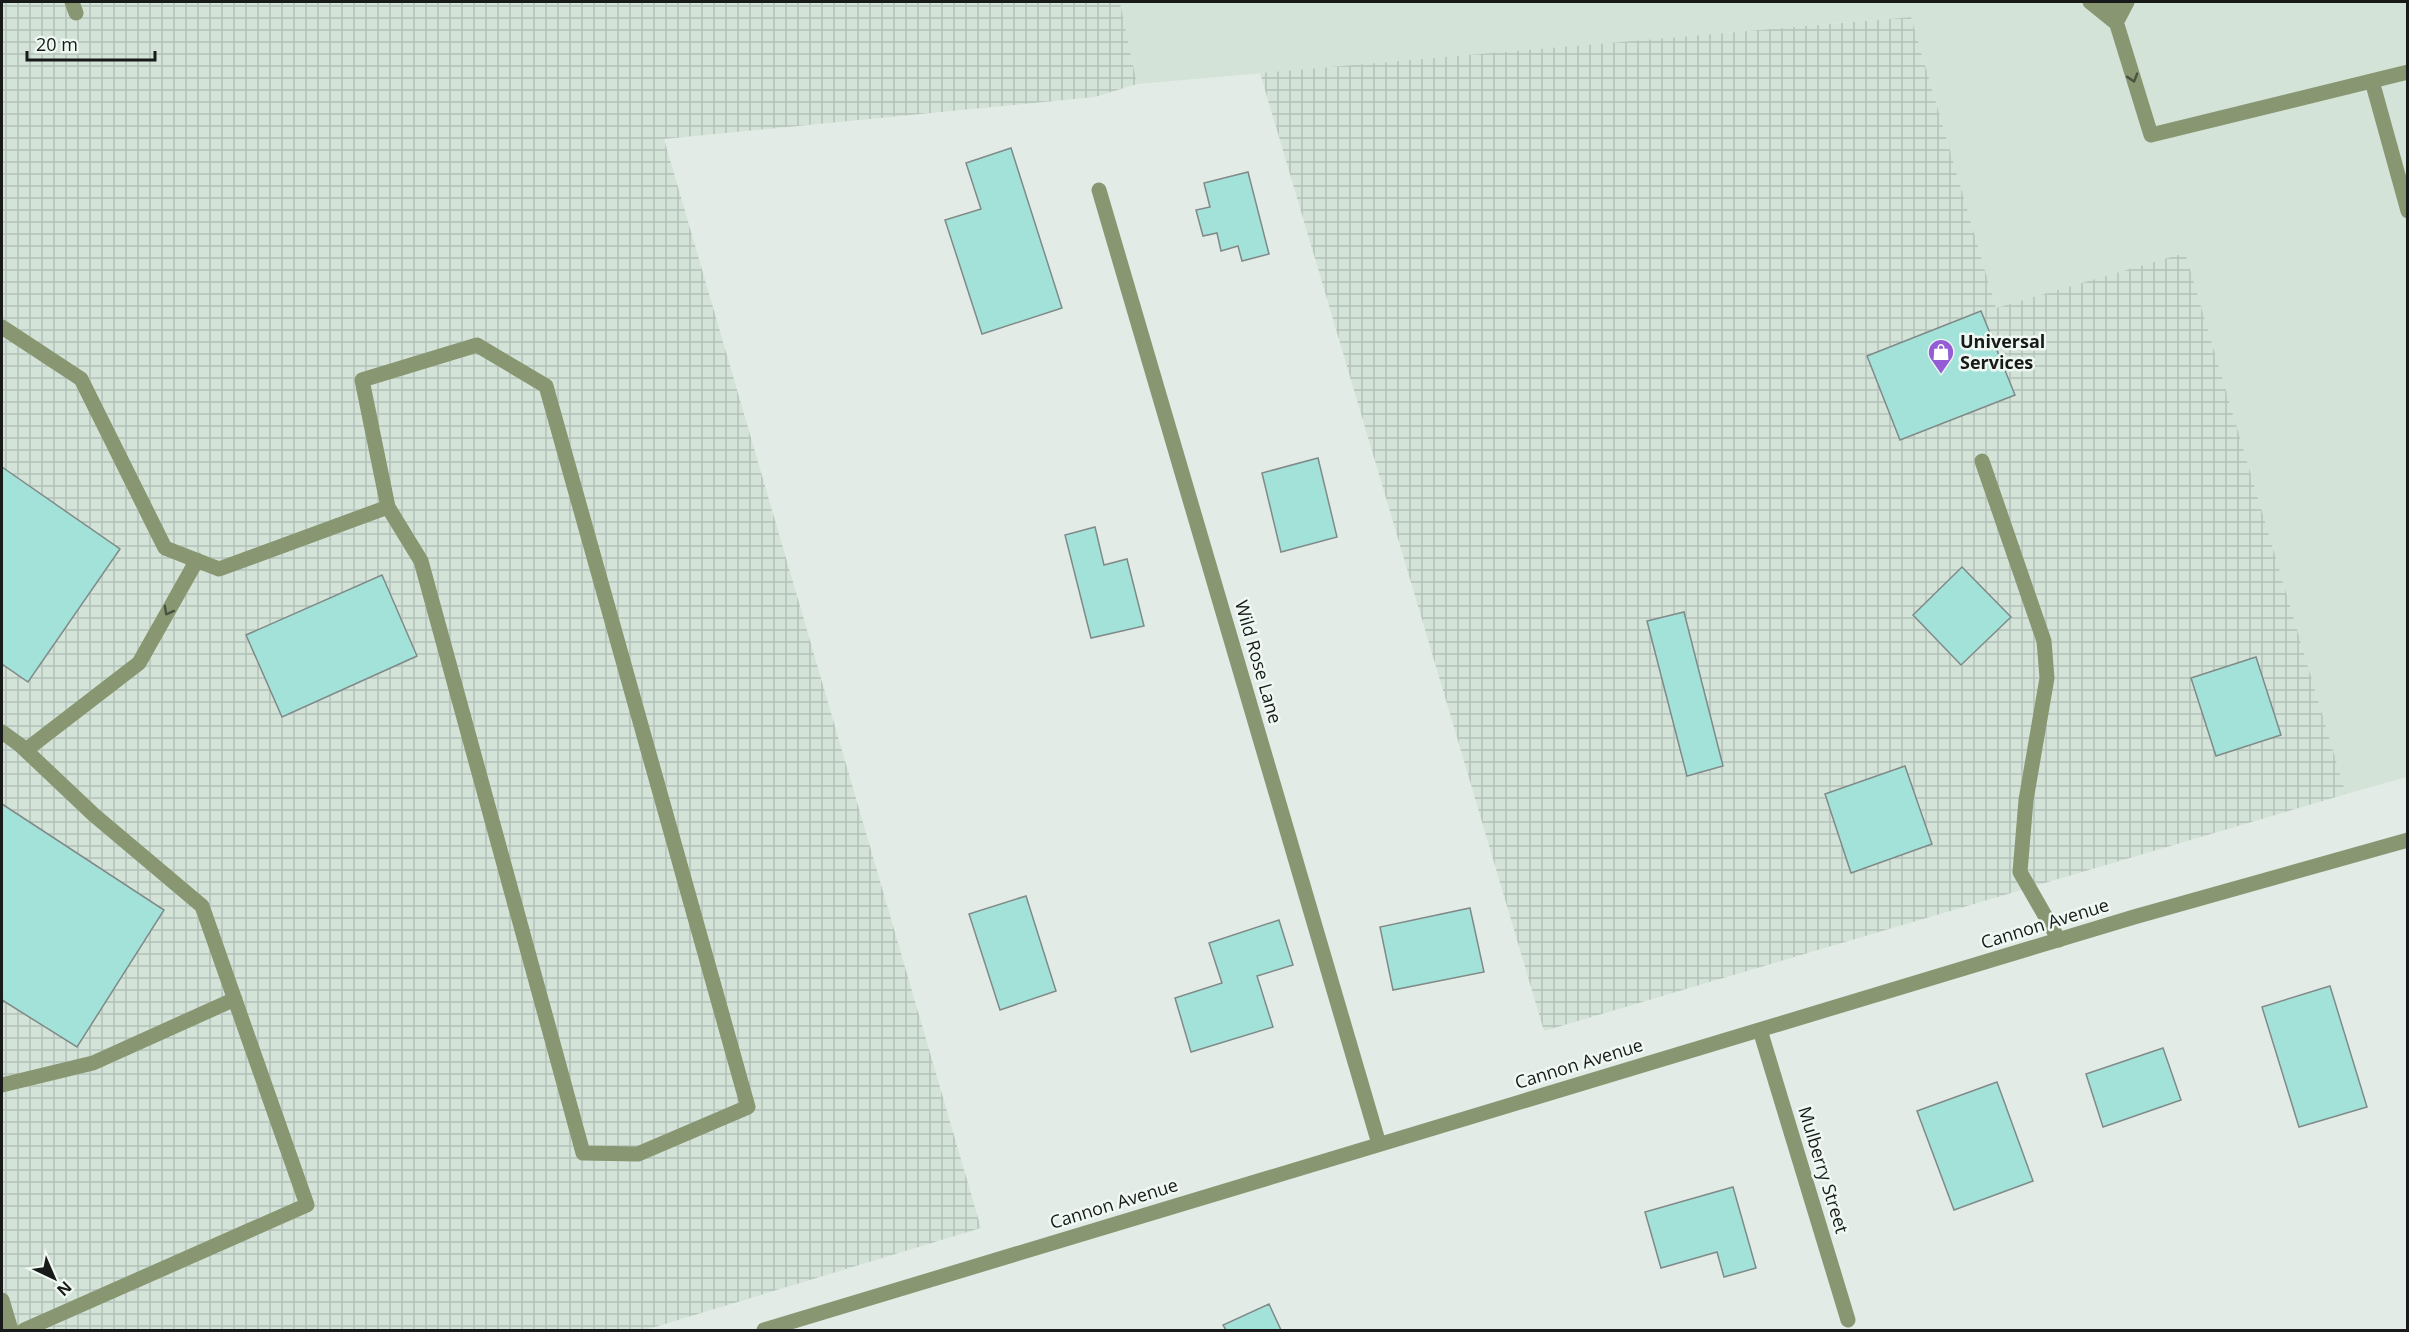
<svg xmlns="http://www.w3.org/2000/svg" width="2409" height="1332" font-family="'Open Sans',sans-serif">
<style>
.built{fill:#d3e3d8}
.industrial{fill:url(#industrial-grid)}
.building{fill:#a3e2d9;stroke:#808a88;stroke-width:1.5}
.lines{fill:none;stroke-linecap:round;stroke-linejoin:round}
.lane{stroke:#889772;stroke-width:15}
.street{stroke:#889772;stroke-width:15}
.oneway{stroke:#4a5240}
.labels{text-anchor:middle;stroke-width:5;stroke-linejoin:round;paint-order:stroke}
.poi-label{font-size:18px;font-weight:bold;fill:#171a18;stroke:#eff8f2;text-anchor:start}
.street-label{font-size:18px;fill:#171a18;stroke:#eff8f2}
</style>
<defs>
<pattern id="industrial-grid" width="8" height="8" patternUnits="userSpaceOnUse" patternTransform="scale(1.5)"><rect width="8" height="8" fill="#d3e3d8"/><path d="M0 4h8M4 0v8" fill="none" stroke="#b4c2b9"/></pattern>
</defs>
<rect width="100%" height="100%" fill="#e2ebe5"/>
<path class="built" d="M1120,2h1287v775l-61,17 -161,-540 -189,54 -85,-291 -774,67z"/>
<path class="industrial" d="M2,2h1118l17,82 -42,13 -431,42 317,1089 -336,102h-643z
M1911,17l85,291 189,-55 161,541 -802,237 -284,-958z"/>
<path class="building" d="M1011,148l51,160 -80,26 -37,-114 36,-11 -15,-46z
M1248,172l21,82 -27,7 -4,-15 -17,5 -4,-18 -14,3 -7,-26 14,-3 -6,-24z
M1981,311l34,84 -115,45 -33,-84z
M1318,458l19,79 -56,15 -19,-79z
M2,467l118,82 -92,133 -26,-18z
M1095,527l9,38 23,-6 17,67 -53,12 -26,-103z
M1962,567l49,50 -50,48 -48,-50z
M382,575l35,81 -135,61 -36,-82z
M1684,612l39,154 -36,10 -40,-155z
M2256,657l25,78 -65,21 -25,-78z
M1905,766l27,78 -81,29 -26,-79z
M2,804l162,106 -87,137 -75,-47z
M1026,896l30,95 -56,19 -31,-96z
M1470,908l14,64 -91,18 -13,-63z
M1279,920l14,45 -36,11 16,51 -82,25 -16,-54 47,-15 -13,-40z
M2330,986l37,121 -68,20 -37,-120z
M2163,1048l18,52 -78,27 -17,-53z
M1997,1082l36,99 -79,29 -37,-99z
M1733,1187l23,81 -32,9 -7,-25 -56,16 -16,-56z
M1269,1304l12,26h-55l-3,-5z"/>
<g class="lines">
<path class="lane" d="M72,2l4,11
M2090,2l26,21
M2110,2l41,133 257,-63
M2116,23l11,-21
M2372,81l36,130
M2,327l79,52 84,169 54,21 169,-62
M477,345l69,41 202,721 -110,47 -55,-1 -162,-592 -33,-54 -26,-127z
M1982,461l62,180 3,37 -21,122 -6,72 39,68
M2,732l18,13 74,70 108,91 105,299 -283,125
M26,750l113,-87 58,-103
M2,1085l91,-22 142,-64
M2,1300l9,30"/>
<path class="street" d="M1099,190l280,954
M1760,1030l88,290
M764,1330l1370,-413 274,-77"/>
</g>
<defs><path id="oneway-chevron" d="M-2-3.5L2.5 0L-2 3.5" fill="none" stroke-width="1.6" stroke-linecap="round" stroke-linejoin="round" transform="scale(1.5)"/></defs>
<g class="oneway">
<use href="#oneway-chevron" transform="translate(2133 78) rotate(73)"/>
<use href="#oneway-chevron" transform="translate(168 611) rotate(119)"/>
</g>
<defs>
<g id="shop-pin" transform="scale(1.35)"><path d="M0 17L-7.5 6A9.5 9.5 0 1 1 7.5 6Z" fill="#945dd6" stroke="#eff8f2"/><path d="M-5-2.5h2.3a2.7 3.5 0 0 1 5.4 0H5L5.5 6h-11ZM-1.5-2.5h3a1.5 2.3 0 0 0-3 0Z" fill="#fff"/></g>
</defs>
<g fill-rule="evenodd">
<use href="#shop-pin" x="1941" y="352"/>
</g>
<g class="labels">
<g class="poi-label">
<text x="1960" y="348">Universal<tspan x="1960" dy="21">Services</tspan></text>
</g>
<g class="street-label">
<text transform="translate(1258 662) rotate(74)" y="6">Wild Rose Lane</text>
<text transform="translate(2045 924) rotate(-17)" y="6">Cannon Avenue</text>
<text transform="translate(1579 1064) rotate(-17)" y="6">Cannon Avenue</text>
<text transform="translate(1823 1170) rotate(73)" y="6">Mulberry Street</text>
<text transform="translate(1114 1204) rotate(-17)" y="6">Cannon Avenue</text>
</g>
</g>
<rect width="2409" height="1332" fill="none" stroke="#171a18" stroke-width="6"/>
<g transform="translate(54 1278) rotate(136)" stroke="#eff8f2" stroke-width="4.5" paint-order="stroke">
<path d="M0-4.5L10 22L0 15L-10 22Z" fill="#171a18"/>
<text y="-9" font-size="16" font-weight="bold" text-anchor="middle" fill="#171a18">N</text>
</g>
<path d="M27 51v9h128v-9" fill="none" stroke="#171a18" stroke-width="3"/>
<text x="36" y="51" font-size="18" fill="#171a18" stroke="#eff8f2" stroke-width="4.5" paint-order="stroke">20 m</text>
</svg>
